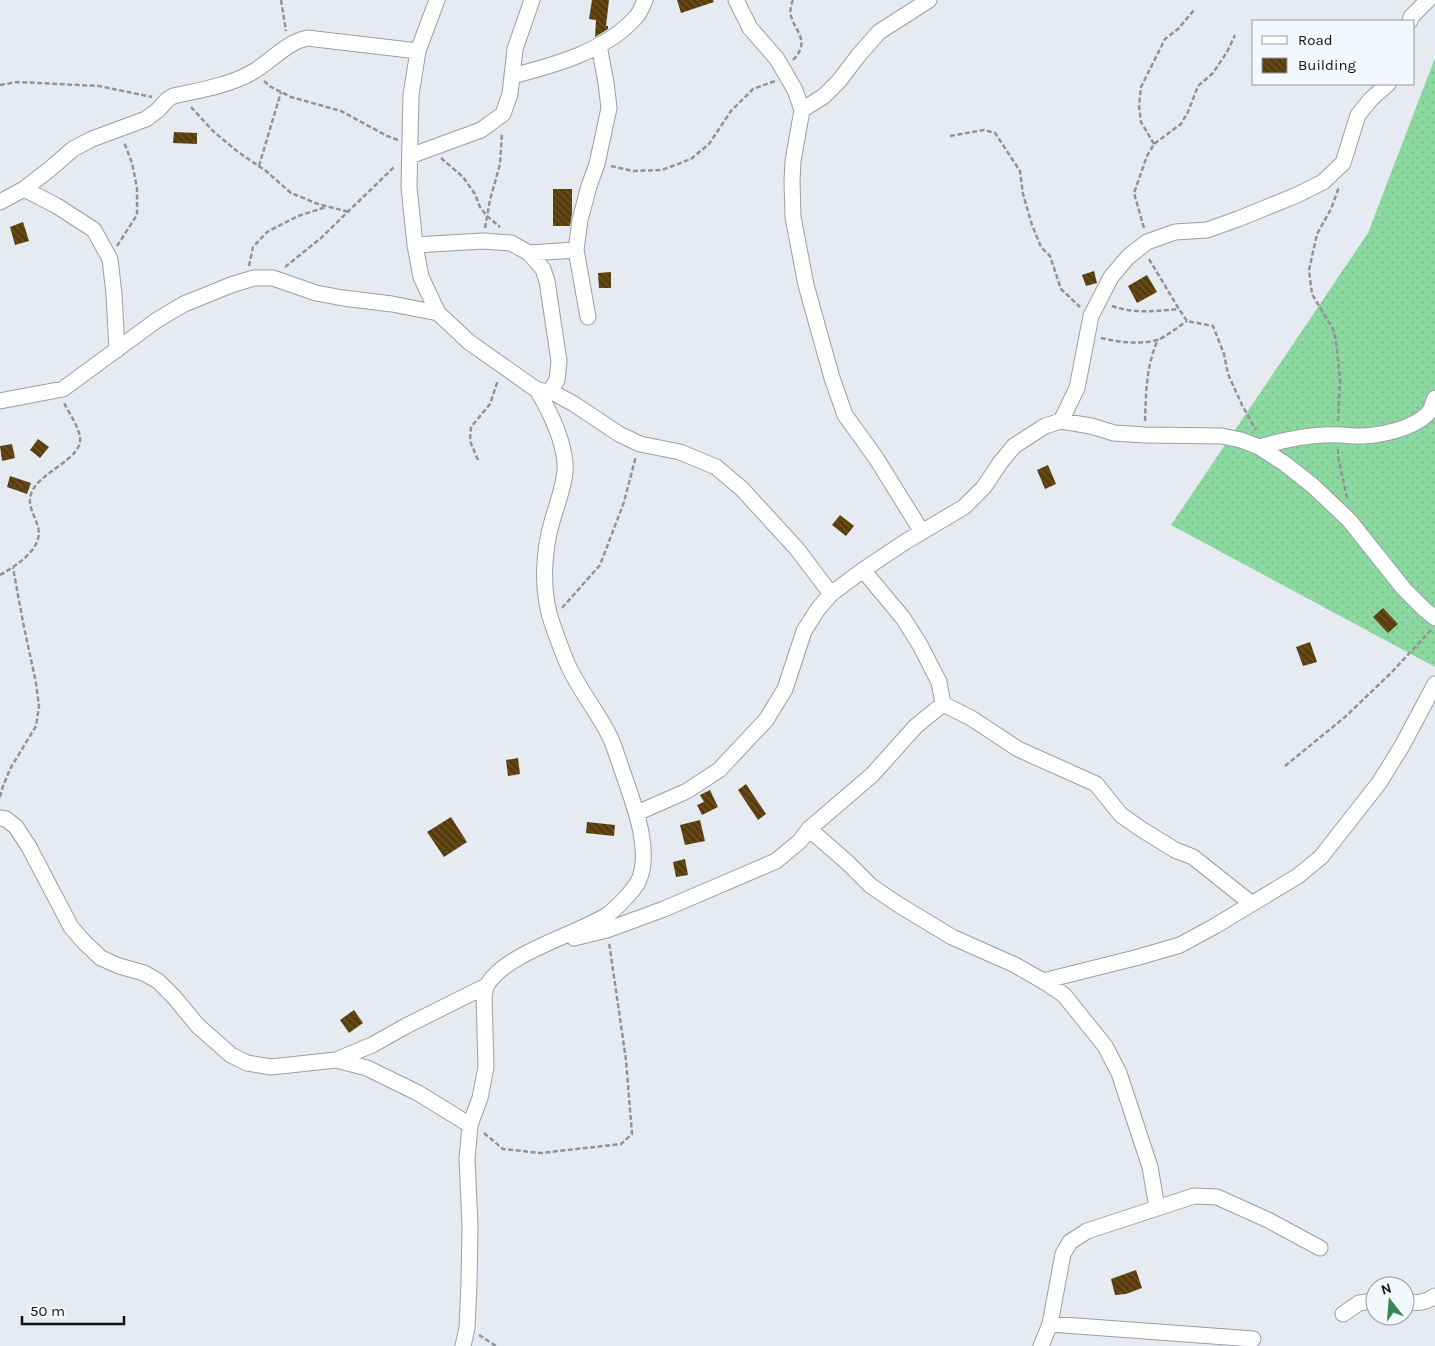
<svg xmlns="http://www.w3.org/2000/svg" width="1435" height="1346" font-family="Karla,sans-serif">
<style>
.grass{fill:url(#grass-dots)}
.building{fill:url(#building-back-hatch)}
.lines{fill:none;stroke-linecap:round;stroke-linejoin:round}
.minor-casing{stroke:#9a9fa4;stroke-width:17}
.path{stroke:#909498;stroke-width:2.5;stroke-dasharray:5 2.5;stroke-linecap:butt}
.minor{stroke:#fff;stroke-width:15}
</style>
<defs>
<pattern id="grass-dots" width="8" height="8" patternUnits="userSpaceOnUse" patternTransform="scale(1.25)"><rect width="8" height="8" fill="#8bd8a0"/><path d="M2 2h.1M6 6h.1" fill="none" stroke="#77b889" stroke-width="1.8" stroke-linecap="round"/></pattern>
<pattern id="building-back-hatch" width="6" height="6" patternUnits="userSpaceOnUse" patternTransform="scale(1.25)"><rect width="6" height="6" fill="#583c0a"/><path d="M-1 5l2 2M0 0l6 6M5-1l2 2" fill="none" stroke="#6b552d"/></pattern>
</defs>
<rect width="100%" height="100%" fill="#e5ebf0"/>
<path class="grass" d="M1435,58v609l-264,-142 197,-292z"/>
<path class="building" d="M592,0h17l-3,26h2v3l-13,8 1,-17 -7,-1z
M677,0h36l1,2 -33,11z
M174,132l23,1v11l-24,-1z
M553,189h19v24l-2,13h-17z
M23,222l6,19 -14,4 -5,-18z
M1094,271l3,12 -11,3 -4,-11z
M611,272v16h-12l-1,-15z
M1147,275l10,17 -20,11 -9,-17z
M38,439l11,8 -9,11 -10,-8z
M12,444l3,14 -13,3 -2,-15z
M1048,465l8,19 -11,5 -8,-19z
M10,476l21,7 -4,11 -20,-7z
M840,515l14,11 -8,10 -14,-11z
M1383,608l15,16 -10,9 -15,-16z
M1310,642l7,20 -14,4 -7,-19z
M518,758l2,16 -12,2 -2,-16z
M746,784l20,30 -8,6 -20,-30z
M710,790l8,17 -16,8 -5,-10 7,-3 -4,-7z
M451,817l16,25 -23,15 -17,-25z
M700,820l5,21 -20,4 -5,-20z
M587,822l28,3 -1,11 -28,-3z
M685,859l3,16 -12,2 -3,-15z
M354,1010l9,13 -14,10 -9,-13z
M1136,1270l6,18 -16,6 -11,1 -4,-16z"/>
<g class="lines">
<g class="minor-casing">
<path id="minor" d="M437,0l-19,51 -7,44 -2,92 6,58 6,32 17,36 31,29 68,48c12,20 26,49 28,73 2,14 -8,42 -12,55 -10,33 -12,73 -1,105 5,14 10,29 16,42 11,25 30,47 42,72 5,11 9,24 13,36 10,29 30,79 15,109 -5,9 -23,28 -31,33 -32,20 -101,38 -120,70 -2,3 -2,8 -3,11l2,71 -6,31 -10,27 -3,34 3,67 -1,57 -2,45 -4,18
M736,0l14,28 27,31 18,31 7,20 -9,51 -1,20 1,36 13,68 26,93 13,37 31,43 46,74
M1410,21l1,-4 17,-17
M512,76c43,-11 94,-25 124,-59 4,-4 7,-12 9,-17
M802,110l22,-14 15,-15 19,-25 21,-24 50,-32
M410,156l71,-26 22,-16 7,-20 5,-45 17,-49
M24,189l33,17 37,24 16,29 4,35 3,56
M0,202l24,-13 26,-20 23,-20 19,-10 54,-20 12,-9 9,-10 6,-4c27,-6 54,-10 78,-23 20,-11 34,-30 56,-35l111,13
M415,245l68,-4 28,2 18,10 14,16 4,12 12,80 -2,19 -8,13
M529,253l47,-3
M588,317l-12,-67 4,-30 9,-34 8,-22 12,-56 -3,-25 -7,-38
M537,390l17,3 20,11 45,30 21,10 40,8 36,15 26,22 55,60 34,45
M0,401l63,-12 94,-69 27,-16 47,-19 23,-7h19l43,15 27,5 49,6 46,9
M1061,421l16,-33 14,-72 20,-39 17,-20 19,-15 28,-10 32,-2 31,-11 59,-24 26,-13 20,-19 15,-48 13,-16 17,-15
M1259,447c21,-6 43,-11 64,-12 11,-1 21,0 31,1 22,1 61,-7 75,-24 3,-4 4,-10 6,-14
M943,704l28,14 47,31 78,35 25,31 20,14 34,21 18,7 59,47
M637,813l50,-22 32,-21 47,-50 19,-31 19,-58 14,-22 13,-15 32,-24 42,-28 59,-35 20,-20 16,-24 14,-17 31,-20 16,-5 30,5 23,7 31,2 77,1 19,4 18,7 25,16 28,22 37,35 55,69 20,20 11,9
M0,818l6,1 10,8 13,20 42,80 13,15 17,16 18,8 25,7 14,8 16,16 24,29 33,29 16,8 24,4 65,-7 31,8 51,25 52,32
M809,829l39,34 23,23 28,19 53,32 63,28 28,16 21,14 41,51 14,27 31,94 7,41
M574,938l33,-8 57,-21 112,-48 24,-20 9,-12 63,-54 44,-49 27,-22 -4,-22 -19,-37 -17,-27 -40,-48
M1043,981l96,-24 41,-12 35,-19 83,-50 23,-19 58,-74 23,-37 33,-62
M336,1060l36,-15 34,-19 80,-40
M1405,1301c12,3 20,2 30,-5
M1343,1314l16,-11 16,-2
M1050,1324l203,15
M1041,1346l9,-22 13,-70 7,-12 17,-11 107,-35 23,1 51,23 52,28"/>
</g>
<path class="path" d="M281,0l5,31
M793,60c24,-25 -12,-34 0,-60
M264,81l7,6 20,10 50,14 46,25 11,4
M0,85l17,-3 82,4 53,11
M191,107l22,24 25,21 28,19 25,22 27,11 31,8
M950,136l34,-6 11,3 25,38 3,23 9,31 9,22 9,9 11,33 19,18
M1154,144l-13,-22 -2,-16 2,-19 24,-48 13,-10 16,-19
M441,158l22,19 12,17 5,13 7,9 13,11
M259,166l22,-74
M611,166l22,5 29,-1 29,-11 18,-15 22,-33 22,-22 22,-8
M485,228l5,-28 10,-36 2,-31
M1144,228l-10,-35 13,-37 7,-12 27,-20 7,-12 10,-26 15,-13 14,-21 8,-17
M117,246l20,-31v-27l-5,-25 -8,-21
M1149,259l30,50 8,12 26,5 11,28 4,20 14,31 14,25
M249,266l4,-19 14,-15 31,-16 28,-9
M285,267l36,-29 74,-72
M1112,306c22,8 44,5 67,3
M1101,338c17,4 38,7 56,2 9,-3 22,-14 30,-19
M1145,421c1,-29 1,-54 13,-82
M1338,421l2,-42 -3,-31 -3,-17 -22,-37 -3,-24 8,-36 14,-25 8,-22
M1338,449v7l9,42
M478,460l-8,-19 1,-14 19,-23 8,-24
M0,575c16,-9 44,-27 38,-48 -3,-12 -11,-21 -7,-33 6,-21 52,-35 49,-56 -1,-11 -11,-25 -16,-35
M562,608l38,-43 24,-63 12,-46
M1285,766l60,-49 46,-44 40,-43
M0,797l2,-8 8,-20 26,-43 3,-20 -3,-23 -13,-61 -10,-54
M484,1133l19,16 38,4 80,-9 11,-10 -6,-74 -17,-118
M479,1335l17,11"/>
<use href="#minor" class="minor"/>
</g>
<rect x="1252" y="20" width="162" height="65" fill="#f2f8fd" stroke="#989c9f"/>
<rect x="1262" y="36" width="25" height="8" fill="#ffffff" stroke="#989c9f"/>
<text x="1298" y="45" font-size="15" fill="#101213">Road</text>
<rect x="1262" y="58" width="25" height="15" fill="url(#building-back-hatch)" stroke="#989c9f"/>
<text x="1298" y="70" font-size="15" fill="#101213">Building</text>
<g transform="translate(1390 1301) rotate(343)"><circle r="24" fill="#f2f8fd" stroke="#989c9f"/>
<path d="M0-4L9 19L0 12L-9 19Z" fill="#388453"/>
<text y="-8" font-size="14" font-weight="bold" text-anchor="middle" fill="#101213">N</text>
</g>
<path d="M22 1316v8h102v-8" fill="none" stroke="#101213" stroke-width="2.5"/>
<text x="30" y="1316" font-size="15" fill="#101213" stroke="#f2f8fd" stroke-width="4" paint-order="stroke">50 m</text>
</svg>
